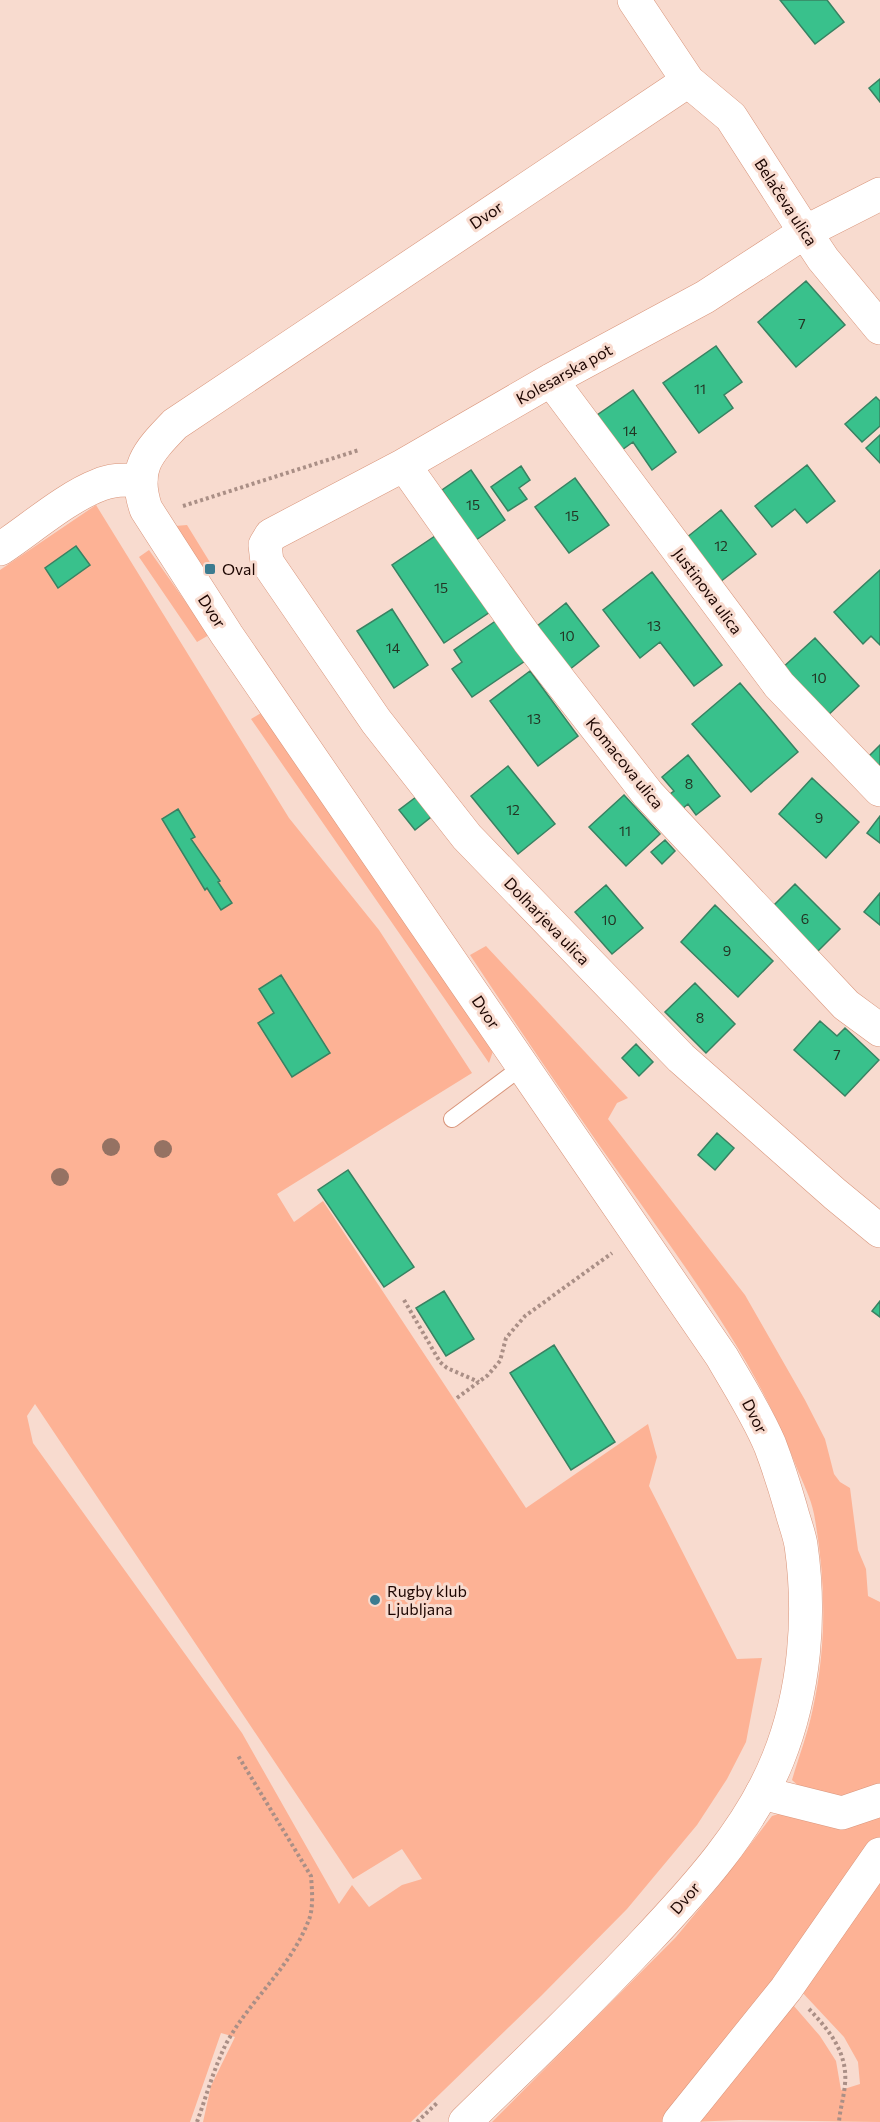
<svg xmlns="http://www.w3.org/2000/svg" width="880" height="2122" font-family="Commissioner,sans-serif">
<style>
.green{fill:#fdb295;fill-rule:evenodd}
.building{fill:#39c18c;stroke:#388262;stroke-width:1.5}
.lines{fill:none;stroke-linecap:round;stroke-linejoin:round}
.lane-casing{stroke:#d9957b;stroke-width:18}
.street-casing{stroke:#d9957b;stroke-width:34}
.secondary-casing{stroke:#d9957b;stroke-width:34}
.path{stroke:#aa8f86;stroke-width:4;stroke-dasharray:3 3;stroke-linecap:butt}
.lane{stroke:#fff;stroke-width:16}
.street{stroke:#fff;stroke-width:33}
.secondary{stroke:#fff;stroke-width:33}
.tree{fill:#957263}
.poi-dot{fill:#3c7b90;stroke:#f8dbcf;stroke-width:2}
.labels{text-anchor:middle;stroke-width:6;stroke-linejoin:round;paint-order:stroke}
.number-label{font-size:14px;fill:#233423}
.street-label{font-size:16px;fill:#1c0500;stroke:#f8dbcf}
.poi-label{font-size:16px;fill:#1c0500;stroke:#f8dbcf;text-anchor:start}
</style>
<rect width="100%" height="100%" fill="#f8dbcf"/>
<path class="green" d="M96,505l193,313 90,112 93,143 -195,121 17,28 29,-21 203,307 122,-84 9,33 -8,29 88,173 25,-1 -16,84 -19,37 -30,46 -70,84 -85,86 -131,127h-208l8,-36 24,-49 -14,-4 -31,89h-190v-1552zM35,1404l318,475 49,-30 20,30 -20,6 -33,22 -17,-22 -13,19 -97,-171 -209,-290 -6,-27z
M187,525l24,39 -7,4 -29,-42z
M149,550l60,85 -12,7 -58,-85z
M261,713l232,338 -4,12 -238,-344z
M486,946l142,152 -11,5 -9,16 137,176 60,105 20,39 9,35 6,8 10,6 8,62 8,19 2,27 12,6v186l-42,13 -35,-11 -11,-10c7,-24 16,-47 21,-72 14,-64 13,-129 1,-194 -3,-16 -12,-33 -18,-48 -37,-100 -104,-189 -165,-276 -55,-77 -108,-155 -161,-235z
M792,1810h88v32l-210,280h-178l184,-185 43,-52 53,-69z
M880,1868v254l-141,-2 -49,2 97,-124 33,38 16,25 5,29 19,-6 -2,-22 -14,-25 -44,-47z"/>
<path class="building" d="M780,0h47l17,22 -29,22z
M880,79v23l-11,-14z
M806,281l39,44 -49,42 -38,-45z
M716,346l26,36 -18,13 9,13 -34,25 -36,-50z
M633,390l43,62 -24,18 -19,-28 -18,13 -25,-35z
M876,397l4,4v25l-18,16 -17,-18z
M880,435v28l-14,-15z
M807,465l28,36 -28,22 -12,-14 -23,18 -17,-21z
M521,466l9,14 -11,8 8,11 -19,12 -17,-24z
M471,470l34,50 -29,20 -34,-50z
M575,478l34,47 -40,28 -34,-46z
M721,510l35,44 -36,28 -34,-44z
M438,534l52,78 -46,31 -52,-78z
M76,546l14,19 -32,23 -13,-20z
M880,570v75l-9,-9 -8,8 -29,-32z
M652,572l70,93 -28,21 -34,-44 -20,16 -37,-48z
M566,603l33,43 -30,24 -33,-43z
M392,609l36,56 -34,23 -37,-57z
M497,620l28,41 -53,36 -20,-28 10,-7 -8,-12z
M815,638l44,48 -35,33 -44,-49z
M530,671l48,65 -40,30 -48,-65z
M740,683l58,69 -47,40 -59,-68z
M880,745v22l-11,-11z
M688,755l32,41 -24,19 -8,-11 -13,11 -12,-16 11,-8 -12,-14z
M508,766l47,58 -37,30 -47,-58z
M812,778l47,44 -33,36 -47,-44z
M624,795l36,39 -34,32 -37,-39z
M416,797l15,20 -16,13 -16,-20z
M178,809l17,28 -4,2 29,42 -2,1 14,21 -11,7 -14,-22 -2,2 -43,-71z
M880,816v27l-13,-10z
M665,840l10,11 -13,13 -11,-12z
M795,884l45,45 -25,25 -45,-45z
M606,885l37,43 -31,26 -37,-42z
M880,893v32l-16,-13z
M715,905l58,56 -35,36 -57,-55z
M281,975l49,78 -38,24 -34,-54 16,-10 -15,-24z
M695,983l40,41 -29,29 -41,-41z
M820,1021l17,15 8,-8 34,32 -34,36 -51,-46z
M636,1044l17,18 -14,14 -17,-18z
M717,1133l17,15 -19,22 -17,-15z
M348,1170l66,97 -30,20 -66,-97z
M444,1291l30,48 -28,17 -30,-48z
M880,1301v16l-8,-6z
M554,1345l61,97 -44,28 -61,-97z"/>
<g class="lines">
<g class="lane-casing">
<path id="lane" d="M452,1119l71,-53"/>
</g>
<g class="street-casing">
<path id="street" d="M880,328l-57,-69 -18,-27 -100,65 -154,83 -147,85 -133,70 -6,10 2,17 109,159 91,116 214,221 154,136 45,37
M551,380l228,305 101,105
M404,465l124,175 120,154 198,211 34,25
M0,549c29,-19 67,-52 99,-64 13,-6 27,-5 42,-5
M762,1793l80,20 38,-13
M679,2122l107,-133 94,-135"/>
</g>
<g class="secondary-casing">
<path id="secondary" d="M634,0l54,81 43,36 74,115 75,-38
M465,2122c61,-59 122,-118 180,-180 51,-54 105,-113 133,-183 27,-67 33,-144 23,-214 -2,-12 -7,-24 -10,-36 -6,-21 -13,-43 -21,-64 -13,-31 -32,-60 -48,-88l-495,-722 -81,-126c-14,-41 2,-57 29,-85l513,-343"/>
</g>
<path class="path" d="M183,506l176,-56
M404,1300l36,62 7,6 32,14
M457,1398l31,-23 12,-14 6,-23 19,-22 87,-63
M809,2009c20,21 39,44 36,75 -1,13 -5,25 -6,38
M197,2122c9,-25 17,-54 29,-78 23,-43 64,-76 82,-122 6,-13 4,-32 3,-46l-74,-122
M417,2122l21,-20"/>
<use href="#lane" class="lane"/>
<use href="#street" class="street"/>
<use href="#secondary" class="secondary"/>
</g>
<g class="tree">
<circle cx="111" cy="1147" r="9"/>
<circle cx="163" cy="1149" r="9"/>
<circle cx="60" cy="1177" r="9"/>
</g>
<g class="poi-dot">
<rect x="204" y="563" width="12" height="12" rx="3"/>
<circle cx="375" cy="1600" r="6"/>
</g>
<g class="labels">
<g class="number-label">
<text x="802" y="329">7</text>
<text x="700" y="394">11</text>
<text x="630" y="436">14</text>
<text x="473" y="510">15</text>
<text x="572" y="521">15</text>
<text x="721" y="551">12</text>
<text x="441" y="593">15</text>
<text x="654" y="631">13</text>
<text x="567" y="641">10</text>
<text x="393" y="653">14</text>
<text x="819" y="683">10</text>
<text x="534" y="724">13</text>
<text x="689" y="789">8</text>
<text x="513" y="815">12</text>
<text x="819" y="823">9</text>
<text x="625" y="836">11</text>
<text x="805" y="924">6</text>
<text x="609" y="925">10</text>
<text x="727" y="956">9</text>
<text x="700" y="1023">8</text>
<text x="837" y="1060">7</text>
</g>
<g class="street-label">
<text transform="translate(786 202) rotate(57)" y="6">Belačeva ulica</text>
<text transform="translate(486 215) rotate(-34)" y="6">Dvor</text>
<text transform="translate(564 374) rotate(-29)" y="6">Kolesarska pot</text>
<text transform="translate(708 591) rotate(53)" y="6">Justinova ulica</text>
<text transform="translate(212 611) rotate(57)" y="6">Dvor</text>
<text transform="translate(625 763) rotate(51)" y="6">Komacova ulica</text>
<text transform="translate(547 921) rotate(46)" y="6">Dolharjeva ulica</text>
<text transform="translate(486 1012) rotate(56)" y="6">Dvor</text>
<text transform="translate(755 1416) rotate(63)" y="6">Dvor</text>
<text transform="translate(685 1898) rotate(-49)" y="6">Dvor</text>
</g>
<g class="poi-label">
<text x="222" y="575">Oval</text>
<text x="387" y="1597">Rugby klub<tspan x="387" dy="18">Ljubljana</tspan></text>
</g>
</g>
</svg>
